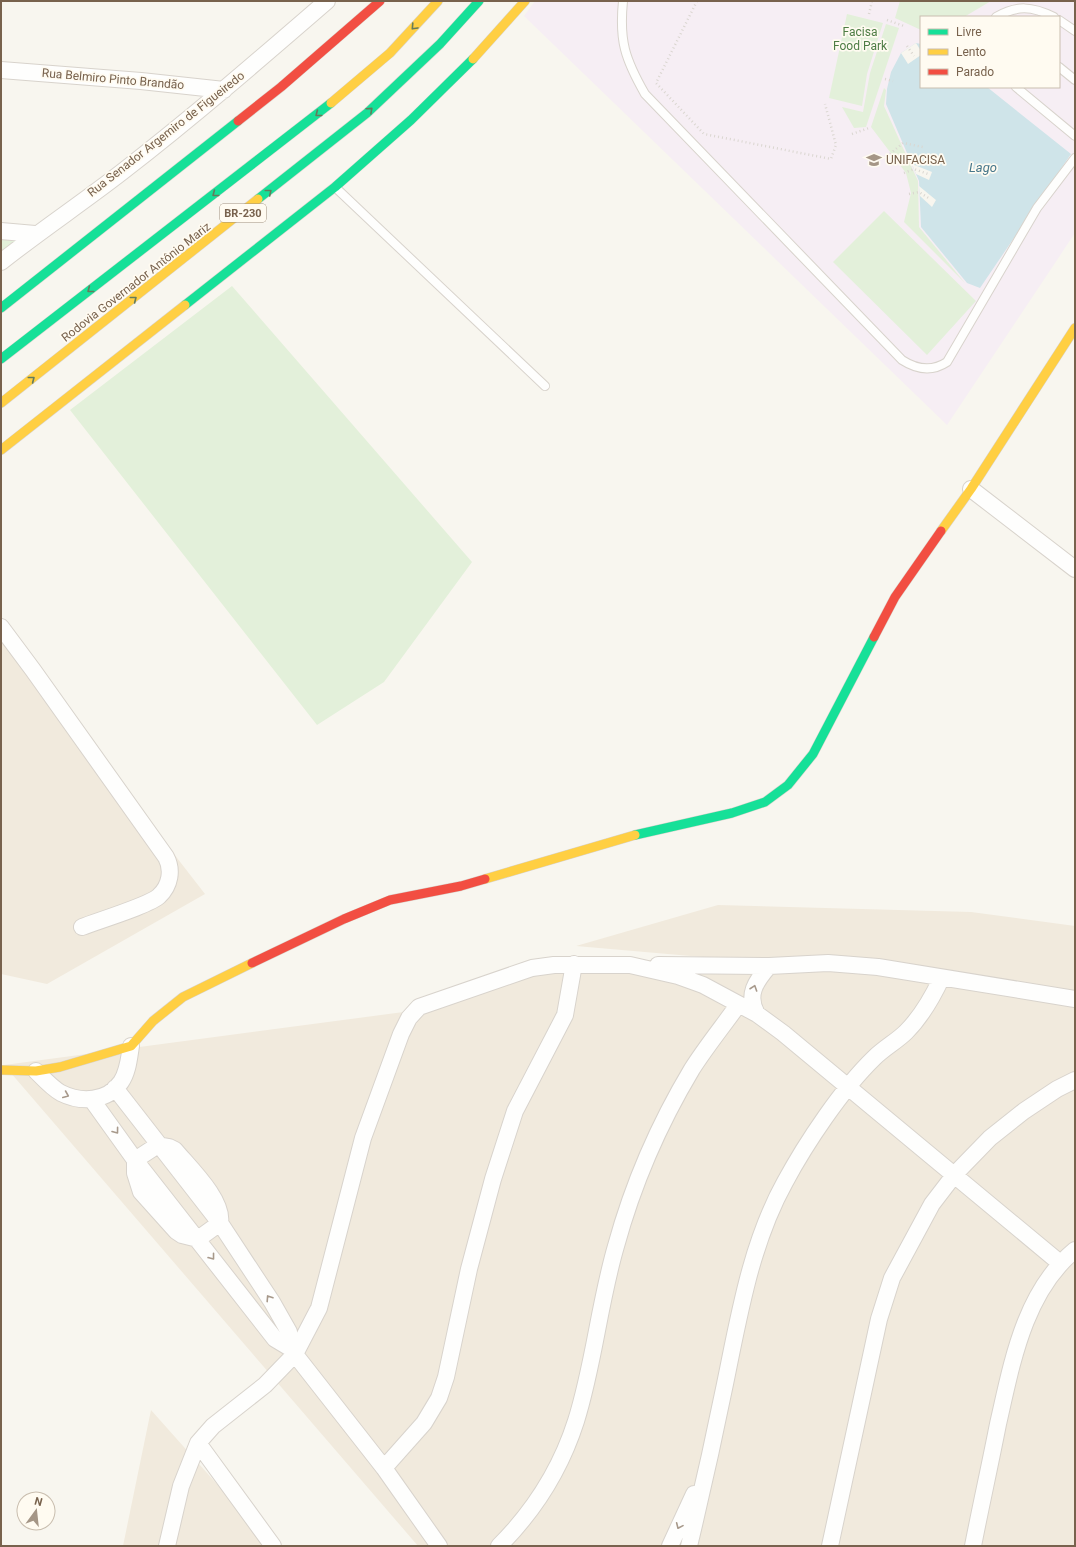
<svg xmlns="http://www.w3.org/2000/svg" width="1076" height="1547" font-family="Roboto,sans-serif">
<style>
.residential{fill:#f1eadd}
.education{fill:#f6eef4;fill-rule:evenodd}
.green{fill:#e3f0da}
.water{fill:#cfe4e9}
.pier{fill:#f8f6ef}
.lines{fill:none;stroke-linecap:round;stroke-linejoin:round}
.lane-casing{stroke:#d8d3cc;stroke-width:10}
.street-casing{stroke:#d8d3cc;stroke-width:18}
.fast-casing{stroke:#d8d3cc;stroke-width:10}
.slow-casing{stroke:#d8d3cc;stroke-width:10}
.jam-casing{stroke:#d8d3cc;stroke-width:10}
.path{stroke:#dad6d0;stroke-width:2.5;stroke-dasharray:1 3;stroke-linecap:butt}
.lane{stroke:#fefefd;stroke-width:8}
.street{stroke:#fefefd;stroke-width:16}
.fast{stroke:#16e098;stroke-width:9}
.slow{stroke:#ffcf43;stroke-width:9}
.jam{stroke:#f24e42;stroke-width:9}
.oneway{stroke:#647b5c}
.oneway2{stroke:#a7998b}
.labels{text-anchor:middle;stroke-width:3.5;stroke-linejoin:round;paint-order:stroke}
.shield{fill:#fffbf1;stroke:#a0907e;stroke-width:1}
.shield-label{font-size:11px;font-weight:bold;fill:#78624d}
.park-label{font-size:12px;fill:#4e7d45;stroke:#fffbf1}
.street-label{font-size:12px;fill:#78624d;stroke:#fffbf1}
.poi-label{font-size:12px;fill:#78624d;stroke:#fffbf1;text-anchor:start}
.water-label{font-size:13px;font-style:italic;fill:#47778b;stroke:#fffbf1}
</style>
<rect width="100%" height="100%" fill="#f8f6ef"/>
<path class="residential" d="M1,631l204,263 -158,90 -46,-10z
M718,905l253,7 104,14v620h-657l-414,-481 407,-54 163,-51 174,1 -172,-15z
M151,1410l121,136h-149z"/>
<path class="education" d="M535,1h540v232l-128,192 -423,-409zM921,17h138v70h-138z"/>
<path class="green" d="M900,1h91l-27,16h-43v13l-26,-12z
M847,14l36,9 -16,51 -5,32 -33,-8z
M886,24l13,4 -33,99 -12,1 -12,-21 21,5 7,-39z
M884,88l2,2 -2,16 34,75 1,46 46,56 -61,-61 7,-29 -5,-20 -35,-46z
M884,211l92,90 -49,54 -94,-93z
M1,235l23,2 -23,16z
M232,286l240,276 -88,120 -67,43 -247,-315z"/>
<path class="water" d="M916,43l5,1v43h66l84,67 -91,134 -13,-5 -46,-56 -2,-46 -33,-77 1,-15 4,-17 10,-19z"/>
<path class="pier" d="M916,43l5,8v4l-13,9 -7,-11z
M912,164l20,8 -3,8 -13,-6z
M919,186l17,14 -4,7 -12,-11z"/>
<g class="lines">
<g class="lane-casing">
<path id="lane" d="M623,1c-4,40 2,58 22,93l257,266c14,9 30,12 45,2l90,-154 38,-50
M996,17c21,-12 36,-11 58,0
M1059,20l16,11
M1059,67l16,13
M1016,87l59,49
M336,188l209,198"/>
</g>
<g class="street-casing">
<path id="street" d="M1,70l140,11 83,9
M1,231l34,3
M1,262c39,-31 81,-59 121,-90 71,-55 138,-113 205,-171
M971,489l104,80
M1,627l32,43 133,187c7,13 4,29 -7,39 -9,9 -62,25 -77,31
M658,965l111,1 59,-3 50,4 197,32
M757,1014c-11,-19 -1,-33 12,-48
M36,1071c7,7 16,17 25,22 20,10 46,9 60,-11 7,-10 8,-24 10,-36
M115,1088l105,135 52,79 17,30 1,16
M92,1100l43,60 140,179 15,9 94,120 55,78
M158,1145l11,2 6,3c14,17 49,50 45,73l-22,16 -16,-4 -6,-4 -35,-39 -6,-19v-13z
M198,1443l75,103
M384,1468l40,-45 15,-25 7,-21 23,-108 24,-90 22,-68 50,-96 9,-51
M167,1546l14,-60 17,-43 15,-17 52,-41 30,-31 24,-46 44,-170 38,-104 8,-16 10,-11 113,-39 22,-3h76l48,11 25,9 54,29 26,19 277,230
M499,1546c35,-35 62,-78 77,-125 18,-57 23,-117 40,-175 17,-62 43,-122 76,-177 14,-22 31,-43 46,-64
M670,1546l24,-52
M689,1546c13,-54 25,-108 36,-162 14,-68 26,-141 60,-202 21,-39 57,-93 89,-124 10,-10 23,-17 32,-26 16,-16 26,-34 35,-53
M830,1546l49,-227 13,-41 40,-74 23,-30 35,-36 34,-27 33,-22 18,-9
M973,1546c8,-41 17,-81 25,-122 14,-61 26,-132 77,-174"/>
</g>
<g class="fast-casing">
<path id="fast" d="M258,199l109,-86 73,-69 39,-43
M185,305l150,-118 76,-67 62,-61
M1,308l237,-187
M1,359l330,-256
M635,835l97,-22 33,-11 23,-17 25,-31 61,-117"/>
</g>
<g class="slow-casing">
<path id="slow" d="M473,59l52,-58
M331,103l59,-50 48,-52
M1,403l257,-204
M1,450l184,-145
M941,531l30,-42 104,-161
M485,879l150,-44
M1,1070l35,1 24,-4 71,-21 22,-25 30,-24 69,-34"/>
</g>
<g class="jam-casing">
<path id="jam" d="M238,121l43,-34 99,-86
M874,637l21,-40 46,-66
M252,963l92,-44 46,-19 71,-14 24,-7"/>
</g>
<path class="path" d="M697,1l-41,82 48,51 127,25 5,-14 -11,-41
M869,14l3,-13
M887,20l17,6
M907,46l7,10
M885,79l8,2
M852,134l17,-6
M890,154l13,-11 20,4
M904,173l10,-4 14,5
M909,194l10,-2 11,7"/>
<use href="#lane" class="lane"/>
<use href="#street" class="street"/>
<use href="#fast" class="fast"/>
<use href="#slow" class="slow"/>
<use href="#jam" class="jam"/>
</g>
<defs><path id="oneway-chevron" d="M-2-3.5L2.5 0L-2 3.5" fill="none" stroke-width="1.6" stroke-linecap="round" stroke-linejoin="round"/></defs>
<g class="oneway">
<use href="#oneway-chevron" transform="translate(414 27) rotate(133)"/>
<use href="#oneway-chevron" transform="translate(370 110) rotate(-42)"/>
<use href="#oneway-chevron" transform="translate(318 114) rotate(142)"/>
<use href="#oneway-chevron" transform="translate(269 192) rotate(-39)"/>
<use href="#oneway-chevron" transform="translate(215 194) rotate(142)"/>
<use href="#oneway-chevron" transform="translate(90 290) rotate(142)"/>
<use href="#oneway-chevron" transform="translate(134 299) rotate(-38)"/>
<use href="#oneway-chevron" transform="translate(32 379) rotate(-38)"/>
</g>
<g class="oneway2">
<use href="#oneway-chevron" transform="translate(754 988) rotate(-71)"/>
<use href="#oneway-chevron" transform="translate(66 1095) rotate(23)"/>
<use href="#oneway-chevron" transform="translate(116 1131) rotate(53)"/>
<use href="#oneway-chevron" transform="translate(212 1257) rotate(52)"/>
<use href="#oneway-chevron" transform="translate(269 1298) rotate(-123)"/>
<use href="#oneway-chevron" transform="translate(679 1526) rotate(114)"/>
</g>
<defs>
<g id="university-bare" transform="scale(1.2)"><path d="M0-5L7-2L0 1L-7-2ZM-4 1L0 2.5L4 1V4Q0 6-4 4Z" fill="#a59686" stroke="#fffbf1" stroke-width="2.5" paint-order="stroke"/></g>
</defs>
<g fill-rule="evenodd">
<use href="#university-bare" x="874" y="160"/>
</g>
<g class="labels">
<rect class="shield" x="220" y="204" width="46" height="18" rx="3"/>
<g class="shield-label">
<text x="243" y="217">BR-230</text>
</g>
<g class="park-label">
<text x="860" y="36">Facisa<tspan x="860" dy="14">Food Park</tspan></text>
</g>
<g class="street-label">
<text transform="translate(113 79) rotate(5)" y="4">Rua Belmiro Pinto Brandão</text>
<text transform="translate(166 134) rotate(-38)" y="4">Rua Senador Argemiro de Figueiredo</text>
<text transform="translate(136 282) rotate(-38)" y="4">Rodovia Governador Antônio Mariz</text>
</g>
<g class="poi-label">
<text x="886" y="164">UNIFACISA</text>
</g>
<g class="water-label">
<text x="983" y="172">Lago</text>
</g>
</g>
<rect width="1076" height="1547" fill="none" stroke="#78624d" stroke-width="4"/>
<rect x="920" y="16" width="140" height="72" fill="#fffbf1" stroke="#c9beaf"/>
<rect x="928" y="29" width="20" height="6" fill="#16e098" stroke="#c9beaf"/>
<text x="956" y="36" font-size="12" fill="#78624d">Livre</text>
<rect x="928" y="49" width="20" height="6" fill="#ffcf43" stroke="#c9beaf"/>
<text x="956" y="56" font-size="12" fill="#78624d">Lento</text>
<rect x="928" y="69" width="20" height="6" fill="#f24e42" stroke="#c9beaf"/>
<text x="956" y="76" font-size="12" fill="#78624d">Parado</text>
<g transform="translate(36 1511) rotate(15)"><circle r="19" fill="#fffbf1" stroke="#c9beaf"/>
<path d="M0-3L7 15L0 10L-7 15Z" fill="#a59686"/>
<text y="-6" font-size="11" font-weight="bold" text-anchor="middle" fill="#78624d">N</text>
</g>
</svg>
